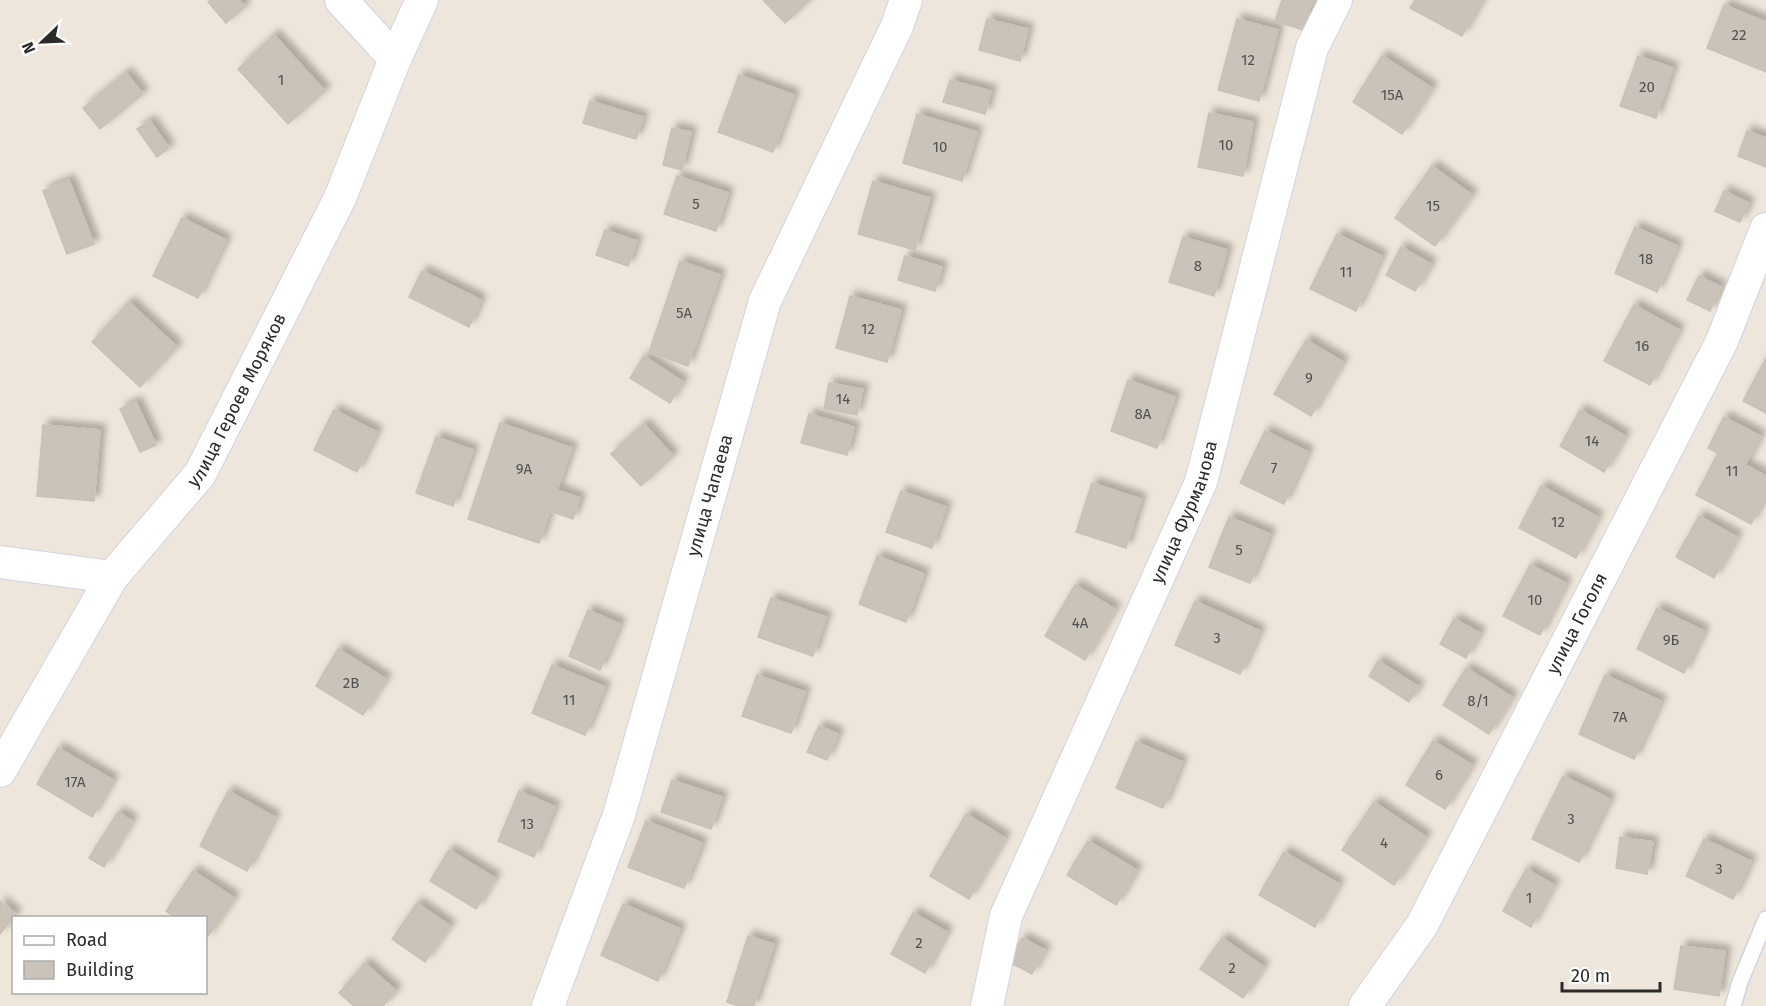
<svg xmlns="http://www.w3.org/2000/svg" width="1766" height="1006" font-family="'Fira Sans',sans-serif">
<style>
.building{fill:#c9c3ba;stroke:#c9c2b4;stroke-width:1.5;filter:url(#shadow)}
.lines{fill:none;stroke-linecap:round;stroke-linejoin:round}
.service-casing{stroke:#cfd3e5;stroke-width:18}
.minor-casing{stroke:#cfd3e5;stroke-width:34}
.service{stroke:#fff;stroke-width:15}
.minor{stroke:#fff;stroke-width:32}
.labels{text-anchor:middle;stroke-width:4.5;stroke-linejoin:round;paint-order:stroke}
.number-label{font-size:15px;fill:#52504e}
.street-label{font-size:18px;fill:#2a2a2a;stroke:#fff}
</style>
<defs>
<filter id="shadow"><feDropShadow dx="5.5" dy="-5.5" stdDeviation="3" flood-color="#0004"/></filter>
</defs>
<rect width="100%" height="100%" fill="#eee6da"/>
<path class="building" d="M211,0h28l6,7 -19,16 -18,-21z
M763,0h47l-25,23z
M1282,0h31l-10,30 -28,-9z
M1415,0h67l-20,36 -52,-28z
M1724,5l42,17v50l-59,-24z
M987,19l41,10 -8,32 -41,-11z
M1237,19l41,11 -19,71 -41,-11z
M274,35l51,56 -37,33 -50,-55z
M1382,56l50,32 -30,46 -49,-32z
M1638,56l35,12 -17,50 -36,-12z
M126,73l17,21 -43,35 -17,-21z
M739,75l55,20 -21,57 -55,-20z
M950,80l41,11 -6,23 -42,-12z
M590,101l53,16 -7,22 -53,-16z
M1209,113l44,9 -10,54 -45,-9z
M917,114l60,18 -15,49 -59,-18z
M150,121l19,27 -12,9 -20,-28z
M672,128l19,4 -9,38 -19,-5z
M1747,131l19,7v29l-28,-11z
M1432,166l40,29 -37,51 -40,-28z
M677,176l51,17 -12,38 -52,-17z
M69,180l25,64 -27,10 -24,-63z
M873,181l57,17 -15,52 -57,-16z
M1724,191l25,12 -9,19 -25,-11z
M182,218l44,22 -28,58 -45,-22z
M1635,227l42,19 -20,46 -42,-19z
M605,230l32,11 -9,25 -32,-11z
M1337,234l45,22 -26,55 -46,-22z
M1183,237l44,13 -13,46 -45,-14z
M1401,247l30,17 -16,27 -29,-16z
M905,256l37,11 -7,24 -37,-11z
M680,261l40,14 -32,91 -39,-14z
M422,271l59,29 -12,27 -60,-30z
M1699,276l22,11 -11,24 -23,-11z
M850,296l51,14 -14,52 -51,-14z
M129,302l48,45 -37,40 -48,-45z
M1634,305l45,25 -29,55 -46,-24z
M1306,340l37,22 -32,54 -37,-22z
M644,356l39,26 -13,21 -40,-25z
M1766,358v55l-23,-12z
M1128,380l47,17 -18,51 -46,-17z
M829,383l34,6 -6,26 -33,-6z
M136,402l20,43 -16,7 -20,-43z
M334,410l43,22 -20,40 -43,-22z
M1580,410l45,26 -21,36 -44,-26z
M809,414l45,13 -7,28 -46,-12z
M1724,417l36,19 -15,29 21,11v19l-15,29 -55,-29 22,-42 -10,-5z
M500,423l72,25 -15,42 23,8 -7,21 -23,-8 -11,32 -71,-24z
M644,424l29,32 -32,30 -30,-32z
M43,425l57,5 -6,71 -57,-5z
M1265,431l43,21 -24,52 -44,-21z
M436,437l37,13 -20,56 -37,-13z
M1092,483l49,16 -15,49 -50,-16z
M1541,486l57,31 -22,41 -57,-30z
M901,491l45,16 -14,41 -46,-16z
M1699,516l38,21 -23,41 -38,-21z
M1229,517l41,17 -20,49 -41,-16z
M877,556l47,18 -18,48 -47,-18z
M1530,565l36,18 -26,52 -37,-19z
M1075,585l40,24 -30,51 -40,-24z
M771,598l55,19 -13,39 -55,-19z
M1195,601l65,30 -20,43 -65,-29z
M1657,608l47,23 -20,42 -47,-24z
M588,610l32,14 -20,46 -31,-14z
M1454,619l26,14 -14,25 -26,-14z
M338,649l48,30 -23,36 -47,-29z
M1378,661l41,26 -10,15 -40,-26z
M552,665l53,22 -20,48 -53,-22z
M1466,668l46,29 -23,37 -46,-29z
M757,675l48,17 -14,41 -49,-17z
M1605,675l56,26 -27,58 -55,-25z
M819,726l19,8 -11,26 -20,-8z
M1433,741l39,24 -27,44 -39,-24z
M1136,742l46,20 -19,46 -47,-20z
M58,748l55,32 -21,37 -55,-33z
M1563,776l47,23 -31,63 -47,-23z
M672,780l50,17 -11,32 -50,-17z
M228,791l47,26 -28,54 -47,-25z
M519,791l36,16 -21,50 -36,-16z
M1374,802l52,35 -32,48 -52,-35z
M118,812l14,9 -28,46 -15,-9z
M966,814l39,24 -36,61 -39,-23z
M646,821l56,22 -18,45 -56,-21z
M1620,837l33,5 -6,32 -31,-6z
M1704,839l47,22 -18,38 -47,-23z
M1088,841l49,29 -21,35 -49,-30z
M449,850l46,28 -19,31 -46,-28z
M1284,852l55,32 -24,43 -56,-32z
M1526,869l28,16 -23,42 -28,-16z
M193,871l41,27 -28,41v-21h-31l-9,-7z
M0,901l16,13 -16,20z
M417,903l33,23 -25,36 -33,-23z
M623,904l57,25 -22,52 -57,-26z
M913,913l34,19 -22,41 -34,-19z
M748,936l26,8 -20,62h-15l-12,-4z
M1022,938l23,12 -13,24 -23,-12z
M1222,938l42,29 -21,31 -43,-29z
M1681,946l44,5 -6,45 -45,-7z
M365,963l31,28 -13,15h-29l-15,-13z"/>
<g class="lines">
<g class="service-casing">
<path id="service" d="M1733,1006l7,-24 26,-63"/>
</g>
<g class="minor-casing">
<g id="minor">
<path d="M341,0l54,59"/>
<path d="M0,562l112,15"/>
<path id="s1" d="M0,771l112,-194 88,-103 140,-276 55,-139 27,-59"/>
<path id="s2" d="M548,1006l71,-191 146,-514 132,-275 9,-26"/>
<path id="s3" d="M987,1006l19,-90 195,-434 111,-434 24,-48"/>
<path id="s4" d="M1365,1006l57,-81 300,-584 44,-112"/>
</g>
</g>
<use href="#service" class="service"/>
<use href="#minor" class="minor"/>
</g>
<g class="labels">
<g class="number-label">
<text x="1739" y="40">22</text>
<text x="1248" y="65">12</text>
<text x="281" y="85">1</text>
<text x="1647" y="92">20</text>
<text x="1392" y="100">15А</text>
<text x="1226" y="150">10</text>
<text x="940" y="152">10</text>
<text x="696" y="209">5</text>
<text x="1433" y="211">15</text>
<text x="1646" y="264">18</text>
<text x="1198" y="271">8</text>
<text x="1346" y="277">11</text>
<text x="684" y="318">5А</text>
<text x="868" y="334">12</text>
<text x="1642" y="351">16</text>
<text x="1309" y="383">9</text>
<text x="843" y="404">14</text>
<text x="1143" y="419">8А</text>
<text x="1592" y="446">14</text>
<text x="1274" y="473">7</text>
<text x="524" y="474">9А</text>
<text x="1732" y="476">11</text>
<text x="1558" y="527">12</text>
<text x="1239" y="555">5</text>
<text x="1535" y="605">10</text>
<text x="1080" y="628">4А</text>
<text x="1217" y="643">3</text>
<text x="1671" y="645">9Б</text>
<text x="351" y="688">2В</text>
<text x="569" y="705">11</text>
<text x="1478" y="706">8/1</text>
<text x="1620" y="722">7А</text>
<text x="1439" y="780">6</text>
<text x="75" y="787">17А</text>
<text x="1571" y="824">3</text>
<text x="527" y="829">13</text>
<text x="1384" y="848">4</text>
<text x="1719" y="874">3</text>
<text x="1529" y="903">1</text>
<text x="919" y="948">2</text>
<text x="1232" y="973">2</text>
</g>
<g class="street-label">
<text dy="6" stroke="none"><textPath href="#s1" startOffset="442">улица Героев Моряков</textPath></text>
<text dy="6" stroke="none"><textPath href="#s2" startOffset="536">улица Чапаева</textPath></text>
<text dy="6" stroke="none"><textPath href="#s3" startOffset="534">улица Фурманова</textPath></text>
<text dy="6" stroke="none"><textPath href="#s4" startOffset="438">улица Гоголя</textPath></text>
</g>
</g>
<rect x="12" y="916" width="195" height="78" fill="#ffffff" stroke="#aaaaaa" stroke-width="1.5"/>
<rect x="24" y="936" width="30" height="9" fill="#ffffff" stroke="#aaaaaa" stroke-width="1.5"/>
<text x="66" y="946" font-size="18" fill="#2a2a2a">Road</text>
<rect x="24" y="961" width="30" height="18" fill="#c9c3ba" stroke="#aaaaaa" stroke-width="1.5"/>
<text x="66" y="976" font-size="18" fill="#2a2a2a">Building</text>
<g transform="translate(42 42) rotate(247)" stroke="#ffffff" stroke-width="4.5" paint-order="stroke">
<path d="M0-4.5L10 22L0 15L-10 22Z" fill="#2a2a2a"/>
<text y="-9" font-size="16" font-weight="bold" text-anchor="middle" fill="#2a2a2a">N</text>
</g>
<path d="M1562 982v9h98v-9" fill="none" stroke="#2a2a2a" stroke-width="3"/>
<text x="1571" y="982" font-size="18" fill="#2a2a2a" stroke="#ffffff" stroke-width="4.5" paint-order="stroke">20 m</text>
</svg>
